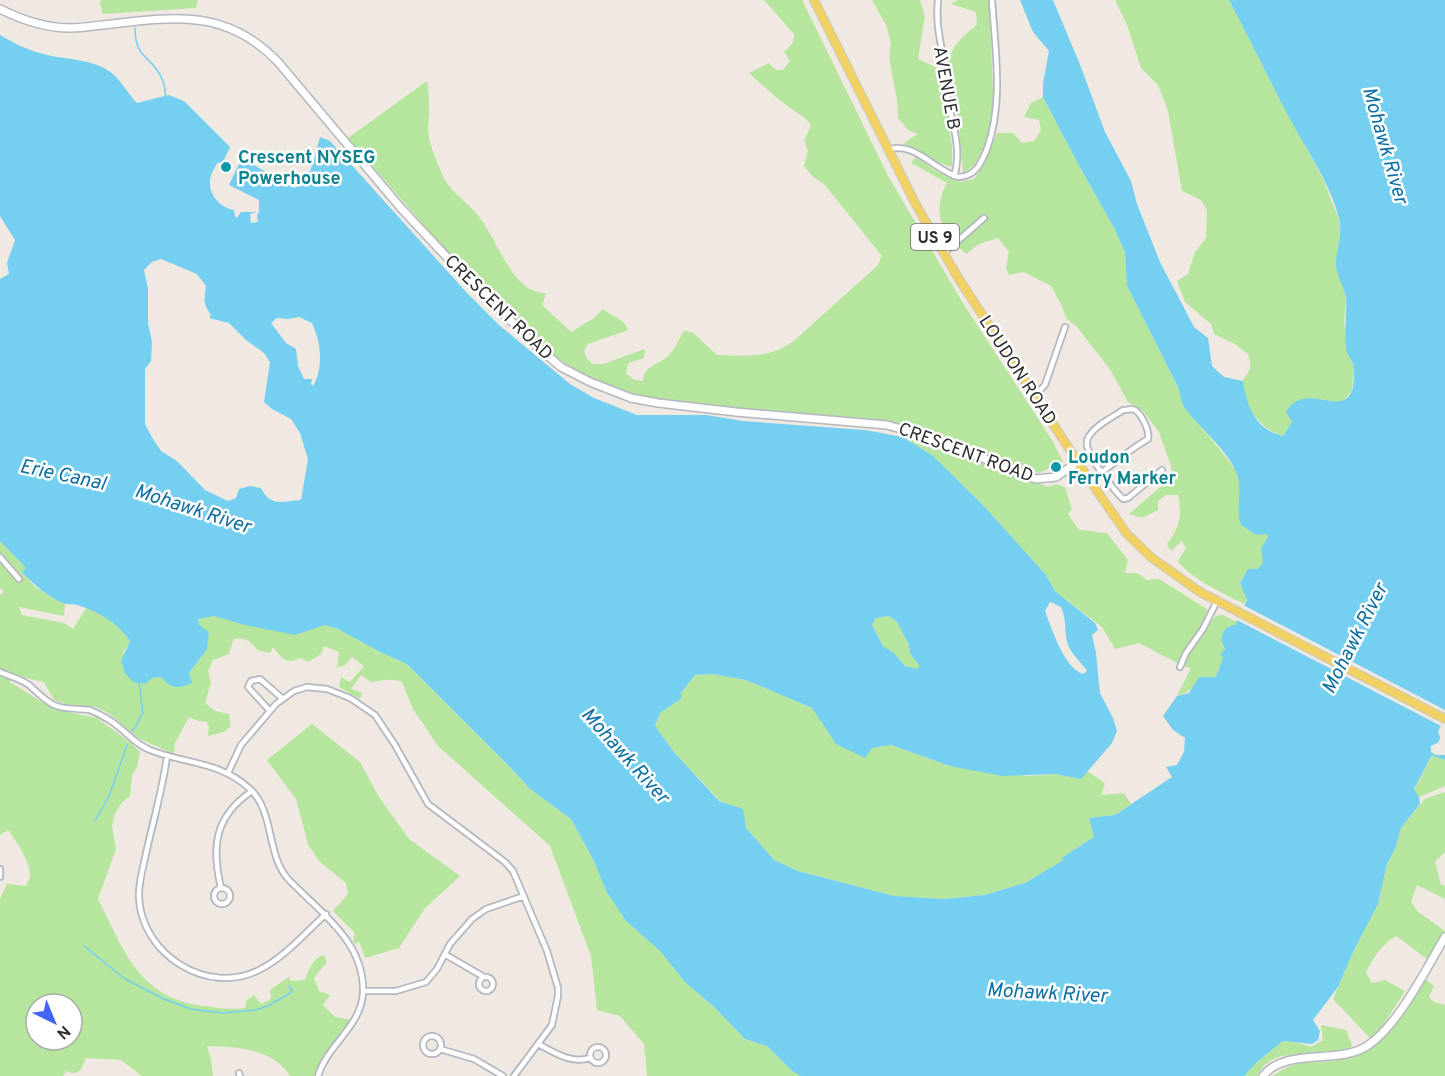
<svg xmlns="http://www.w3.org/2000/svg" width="1445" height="1076" font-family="Overpass,sans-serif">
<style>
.green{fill:#b6e59e;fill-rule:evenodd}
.water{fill:#75cff0;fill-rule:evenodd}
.pier{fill:#efe9e1}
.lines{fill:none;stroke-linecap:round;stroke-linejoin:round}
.stream{stroke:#75cff0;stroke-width:1.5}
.street-casing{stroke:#b4b7c1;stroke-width:8}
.secondary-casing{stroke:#b4b7c1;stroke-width:10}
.primary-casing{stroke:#c9c9c9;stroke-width:10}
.street{stroke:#fff;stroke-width:4.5}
.secondary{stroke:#fff;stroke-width:7}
.primary{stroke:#f2d163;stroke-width:8}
.culture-dot{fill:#0f9aa8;stroke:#fff;stroke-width:2}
.labels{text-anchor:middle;stroke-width:5;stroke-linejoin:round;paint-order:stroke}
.shield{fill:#fff;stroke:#6d6d6d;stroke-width:1.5}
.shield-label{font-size:16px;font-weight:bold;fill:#2e2e2e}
.street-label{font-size:18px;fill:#2e2e2e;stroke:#fff}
.culture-label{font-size:18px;font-weight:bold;fill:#0d838f;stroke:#fff;text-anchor:start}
.water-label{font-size:20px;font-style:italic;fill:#0d6fa3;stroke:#fff}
</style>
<rect width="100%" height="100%" fill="#efe9e1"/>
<path class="green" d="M101,0h97l-2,8 -93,6 -3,-11z
M764,0h38l86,176 76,129 88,135 11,22 -24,11 -15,-3 -64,-25 -69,-24 -177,-14 -40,-6 -41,-7 -42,-16 -30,-17 -22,-17 -97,-98 -94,-108 79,-57c1,7 2,15 2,23 1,19 -4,25 3,45 5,12 10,29 18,38 9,11 21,19 29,30 19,22 33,77 67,76l-4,12 29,27 23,-14 9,-9c9,8 21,9 25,21l-40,14 -4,7 2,6 6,7h11l42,-15 -1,9 -16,5 -2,11 9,6 8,1c1,-16 14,-15 24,-24 7,-6 12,-18 17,-26l8,1 25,23c31,1 54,4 79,-16l81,-73 5,-10 -58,-72 -11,-7 -9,-11 4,-15 -4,-10 7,-15 -4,-6 -29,-21 -29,-26 20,-10 7,7h7l7,-9 -6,-9 9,-9 1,-9z
M872,0h48l5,16 -7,43 22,10 12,78v20c-18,-5 -32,-16 -49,-23l15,-10 -10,-4 -10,-12 -1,-18 -8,-42 2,-15 -5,-18z
M958,0h31l4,91 4,14 -12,40 -10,19 -12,9c-2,-19 -3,-38 -5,-56 -2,-16 -12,-43 -9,-56 3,-16 15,-26 28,-36l-1,-13 -25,-8z
M1115,0h114l94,179 15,38 3,18 -4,16v22l6,10 3,18 -2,22 2,13v13l8,18 -2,24 -8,9 -11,3 -11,-4 -30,23 -9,14c-21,-6 -43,-31 -40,-55 1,-4 6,-8 7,-13 1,-4 -1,-10 -2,-14l-13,-10 -21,-10 -3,-10 -26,-22 -8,-21 11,-7 7,-22 11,-14 1,-28 -6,-10 -19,-9 -14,-80 -10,-26 -17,-17 -14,-43z
M1043,97l34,65 37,66 11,24 2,34 52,103 4,17 39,46 15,20 3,13 1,40 15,10 12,-2v4l-7,11 2,15 -6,6 -15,9 -2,5 7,13 -2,8c-18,-8 -57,-27 -67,-43l8,-13 -4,-7 -11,10 -4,-7c13,-16 15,-29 11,-49h-12l-8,6v9l-16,8 -13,-4 43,-37 -1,-11 -12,-34 -16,-21 -15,-9 -19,-34 -32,-41 -11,-9 -4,-12 -11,-20 -27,-14 -15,3 -3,-7 3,-16 -11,-14 -19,6 -13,10c-24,-21 -35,-41 -19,-71l-36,-20 5,-6 20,14 24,11 14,-3 8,-11 15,-35h16l9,10 12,-2 7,-11 -2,-10 -15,-3 7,-14z
M901,432l147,55 8,-3 9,3 7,22 -4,5 11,16 28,3 21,27 -3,13h12l10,7 12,-1 48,30 -1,9 -26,40 -1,6 -40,-21 -24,6 -13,-22 -47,-36 -9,-16 -63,-70 -50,-49 -30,-19z
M0,541l27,27 -4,5 12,14 30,17 -1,12 -45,-9 3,8 42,8 9,6 13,-21c18,6 34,18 44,33l-7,12 29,25 37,-5 13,-17 -4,-38 16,-2 46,12 51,1 14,-4 13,4 44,24 25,11 104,104 19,21 41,30 22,40 13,32 20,30 34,30 25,31 29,25 31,32 22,7 25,25 9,5h-154l-3,-32 -24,-28 -23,-6 -6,-54 -41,-110 -112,-100 -25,-37 -11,-27c-10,-4 -20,-2 -31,0l-10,-7 -10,14 11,4 -2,6 -21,-12 2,-10 9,5 14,-16 -12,-9 -8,9 -7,1 2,-15 -15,-6 -3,8 -13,8 -8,-4c-14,7 -18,0 -27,-11l-3,6 -13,-3c-7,-10 -11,-12 -23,-11l-5,15 -16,6 -5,11 3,12 -6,20 10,8 14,3 2,12 -7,6 -16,4 1,-9 -2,-5 -9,-1 -9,-4 -14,26 -1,11 -36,-16 -28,-24 -14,-7 -30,-3 -12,-4 -10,-18 -31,-7 -3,7 43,27 44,9 34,25 9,9 -3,15 -5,8 -2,21 -8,6 -7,12 -3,11 4,24 -18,50c26,51 40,99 106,107 14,2 27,4 41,2l2,-8 7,-5 7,9 10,-5 -1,-9 19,-13 2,4 14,-1c3,-10 8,-22 19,-25l3,7 -13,16 5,13 11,4 -7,10 12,12 16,3 -26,34 -10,22h-25c-17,-28 -54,-29 -83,-30l4,13 2,17h-71l-21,-16 -35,-2 -6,13 -7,2 -7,-2 -3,5h-63v-177l7,-15 19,2c1,-3 3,-6 4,-10 1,-13 -14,-36 -22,-46l-8,5v-240l4,-3 -4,-4zM36,1004h36v36h-36z
M1223,615l14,7 -16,18 4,9 -4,6 2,2 -7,20c-16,1 -21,14 -39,19l14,-28 -8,-2 3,-8 26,-38 4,-4z
M889,616l8,6 12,23 1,9 10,11 -2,4 -13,-3 -11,-13 -11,-7 -11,-21 4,-7z
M712,674l34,6 66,28 24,36 36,4 19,-3 59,21 77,10 29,-2 25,5 6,-8 18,12 -4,12 23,-2 7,11 -16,11 -25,3 5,19 -32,20v4l-38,22 -41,12 -40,4 -50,-3 -96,-25 -24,-11 -28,-32 -4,-19 -22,-8 -46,-49 -19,-26 5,-13 21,-14v-6l14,-18z
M312,724l48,38 19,35 30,42 51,37 -35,32 -26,40 -34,10 -6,-17 -3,3 -3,-3 2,-8 -22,-22 15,-17 -2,-11 -27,-22 -11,-17 -12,-45 -29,-39z
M1433,754l12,6v26l-26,11 -5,-7z
M1445,792v60l-10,10 6,22 4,2v13l-28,-14 -6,17 6,9 28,20 -18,28 -31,-23c-13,7 -25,24 -30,37l6,10 13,-3 20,11 -25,39 -10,8 -37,-39 21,-49 24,-46 9,-40 9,-17 5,-19 24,-29z
M1425,979l9,7 -5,11 5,5 11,3v71h-173c5,-3 11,-7 16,-9 13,-6 32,-4 46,-6 55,-8 63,-43 91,-82z
M1321,1025l25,5 6,15 -2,3c-9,3 -18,5 -28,6 -23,2 -52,-5 -65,22h-13l13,-14 26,-21 16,2 12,4 12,-7z"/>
<path class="water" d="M1020,0h33l28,67 24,65 26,49 6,23 23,58 34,65 14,11 4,28 12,11 19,4c4,26 12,48 40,55l9,-14 -6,-10c19,-32 54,6 66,-21 2,-6 3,-21 1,-27 -2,-5 -7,-11 -7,-16 -2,-16 1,-35 0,-50 -2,-13 -10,-22 -10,-34 0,-17 7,-27 3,-45 -8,-34 -31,-67 -48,-98 -21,-40 -41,-81 -62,-121h216v716l-7,16 2,5 -1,5 -8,4v6l5,3h9v5l-13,-5 -18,34 5,8 1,7 -19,24 -5,19 -9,17 -9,40 -24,46 -16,37 -25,33 7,11 -2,9 -6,4 -29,-3 -26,21 -13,14h-443l-9,-5 -25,-25 -22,-7 -31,-32 -29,-25 -25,-31 -34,-30 -20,-30 -13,-32 -22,-40 -41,-30 -19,-21 -104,-104 -25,-11 -44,-24 -13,-4 -30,10 -50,-10 -31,-9 -16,3 1,6 10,7 -2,17 -18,24 3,10c-15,7 -21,5 -31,-6l-9,1 -7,6 -12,-2 -8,-9 -4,-12 9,-20c-12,-18 -32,-30 -53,-36 -5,-1 -9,0 -14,-2 -16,-7 -29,-18 -41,-31l4,-4 -26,-27v-262l9,-5 -2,-11 8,-23 -15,-24v-181c15,9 30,16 47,20 22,5 48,4 66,19 9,8 16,21 24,29l32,-8 15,6 46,46 -8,17 -4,-2c-3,5 -6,10 -7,14 -5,16 8,32 23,34l1,6 2,2 4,-6h15l-6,2 1,9 7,-1 -1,-7 2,-3v-12l-30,-15 13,-27 52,30c19,-9 20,-32 26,-51l10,4 137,152 32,32 71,59 24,14 43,17h69l37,6 122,9 38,7 30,19 50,49 28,31 35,39 9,16 40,32 3,7 -6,5 4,18 4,40 13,25 4,13 -5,12 -31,36 -25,-5 -54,2 -52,-10 -59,-21 -19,3 -7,10 -29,-14 -24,-36 -66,-28 -34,-6 -17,1 -14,18v6l-21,14 -5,13 19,26 45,49 24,8 3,19 28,32 24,11 96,25 50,3 40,-4 41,-12 37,-22 1,-4 31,-20 -5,-19 26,-3 57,-38 -6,-10 11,-2 7,-13 1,-14 -12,-8 -10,-14 14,-20 12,-3 10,-16h17l7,-20 -3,-2 5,-6 -4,-9c2,-10 4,-13 14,-15l12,-25 -7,-17 8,-14h9l6,-6 -2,-15 7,-11 -1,-3 -11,1 -15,-10c-6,-17 2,-35 -4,-51 -9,-24 -38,-46 -53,-67 -3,-5 -4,-12 -5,-18l-52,-103 -2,-34 -11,-24 -37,-66 -34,-65v-14l6,-32 -16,-19zM161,259l36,15 9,12c-2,15 -3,17 5,29l-2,3 20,5 17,17 18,13 6,9 -6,40 8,7 19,10 9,14 8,26 -7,41c-18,1 -30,8 -40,-12l-11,-2 -11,3 -3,9 -8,3 -23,-11 -28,-29 -16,-10 -8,-12 -8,-15v-55l6,-8 1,-19 -4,-19v-34l-4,-19 8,-8zM299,317l13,6c9,20 12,43 1,63l-2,-2 1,-5h-8l-6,-13 -2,-17 -10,-6 -15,-20 6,-5 11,1zM1050,602l11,5c6,14 3,22 6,35 3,11 14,20 20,29l-4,3c-19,-6 -31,-45 -38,-63zM889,616l8,6 12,23 1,9 9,11 -1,4 -13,-3 -11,-13 -11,-7 -11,-21 4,-7z"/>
<path class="pier" d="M1241,604l204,106 -2,17 -208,-108z"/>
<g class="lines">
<path class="stream" d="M135,28c0,32 17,27 27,51 3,5 3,13 4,19
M132,731c7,-7 6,-13 11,-18l-4,-31
M95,821l14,-25 18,-51
M84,946l41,33 39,20 27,10 31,4 34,-3 12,-4 22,-13 2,-3 -3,-4"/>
<g class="street-casing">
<path id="street" d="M938,0c-2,22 1,35 5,56 2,9 1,18 2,28 3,29 19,62 9,92
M888,150c26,-10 48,22 71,27 17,-1 22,-14 28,-28 17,-48 8,-99 5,-149
M944,253l40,-35
M1034,396l11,-11 20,-58
M1090,481c20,-14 37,-30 58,-42 2,-8 -7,-27 -15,-30 -2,0 -7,1 -10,1 -11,8 -26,14 -34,26 -2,3 -3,8 -1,13 5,14 24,39 35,50l5,-1 34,-28
M0,557l19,22
M1180,667l6,-14 17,-24 14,-28
M0,672c9,4 21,7 29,13 8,7 15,15 25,20 10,5 24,3 36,5 5,2 11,5 16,8 16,8 26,25 44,32 35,14 70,11 100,39 25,23 16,67 39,91 32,33 76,62 74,113 -2,34 -36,52 -45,83
M270,711l-22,-24 3,-6 9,-2 23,20
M167,756c-4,31 -13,62 -20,93 -3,16 -9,33 -8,49 3,57 69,98 120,72 26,-13 46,-37 67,-56
M228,773l13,-28 35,-41 18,-13 13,-4 20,2 23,9 25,17 20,30 33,59 77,58 8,9 34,80 11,37v8l-6,29 -38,51
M0,869v8
M214 896a8 8 0 1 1 16 0a8 8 0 1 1-16 0Z
M221,888c-10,-42 -6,-72 31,-97
M446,955l38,22
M479 984a7 7 0 1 1 14 0a7 7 0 1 1-14 0Z
M363,991h33l30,-9 11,-13 13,-25 22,-25 14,-10 38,-13
M423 1045a9 9 0 1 1 18 0a9 9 0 1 1-18 0Z
M538,1044c17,9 33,20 52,14
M590 1055a8 8 0 1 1 16 0a8 8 0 1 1-16 0Z
M440,1049l34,10 29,17
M239,1073l1,3"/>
</g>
<g class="secondary-casing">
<path id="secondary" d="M0,9c22,11 45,19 70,19 14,0 28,-3 42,-4 66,-8 116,-14 166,38l122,145 42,45 93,93 26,22 29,15 41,16 27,5 78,9 151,13 45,13 104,41 20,-2 22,-15
M1263,1076c22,-29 75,-11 104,-30 31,-20 59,-77 78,-109"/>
</g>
<g class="primary-casing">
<path id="primary" d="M814,0l101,203 42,73 133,205 37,53 25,24 48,34 245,127"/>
</g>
<use href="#street" class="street"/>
<use href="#secondary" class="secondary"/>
<use href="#primary" class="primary"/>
</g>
<g class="culture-dot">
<circle cx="226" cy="167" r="6"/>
<circle cx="1056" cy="467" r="6"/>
</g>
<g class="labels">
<rect class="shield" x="911" y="224" width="48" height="26" rx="4.5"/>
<g class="shield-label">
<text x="935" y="243">US 9</text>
</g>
<g class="street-label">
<text transform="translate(947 88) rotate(80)" y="6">AVENUE B</text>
<text transform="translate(499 307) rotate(44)" y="6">CRESCENT ROAD</text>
<text transform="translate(1018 370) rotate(57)" y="6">LOUDON ROAD</text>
<text transform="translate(966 452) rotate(20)" y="6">CRESCENT ROAD</text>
</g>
<g class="culture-label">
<text x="238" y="163">Crescent NYSEG<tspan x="238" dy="21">Powerhouse</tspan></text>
<text x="1068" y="463">Loudon<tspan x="1068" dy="21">Ferry Marker</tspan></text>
</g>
<g class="water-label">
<text transform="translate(1386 145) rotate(74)" y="7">Mohawk River</text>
<text transform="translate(63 474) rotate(12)" y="7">Erie Canal</text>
<text transform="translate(193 508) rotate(18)" y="7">Mohawk River</text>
<text transform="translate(1354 638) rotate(-63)" y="7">Mohawk River</text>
<text transform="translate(626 755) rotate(48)" y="7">Mohawk River</text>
<text transform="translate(1047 992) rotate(3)" y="7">Mohawk River</text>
</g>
</g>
<g transform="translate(54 1022) rotate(137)"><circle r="28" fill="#ffffff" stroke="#ababab" stroke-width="1.5"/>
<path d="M0-4.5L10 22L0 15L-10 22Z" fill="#4264fb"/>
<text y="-9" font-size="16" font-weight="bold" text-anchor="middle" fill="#2e2e2e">N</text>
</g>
</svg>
